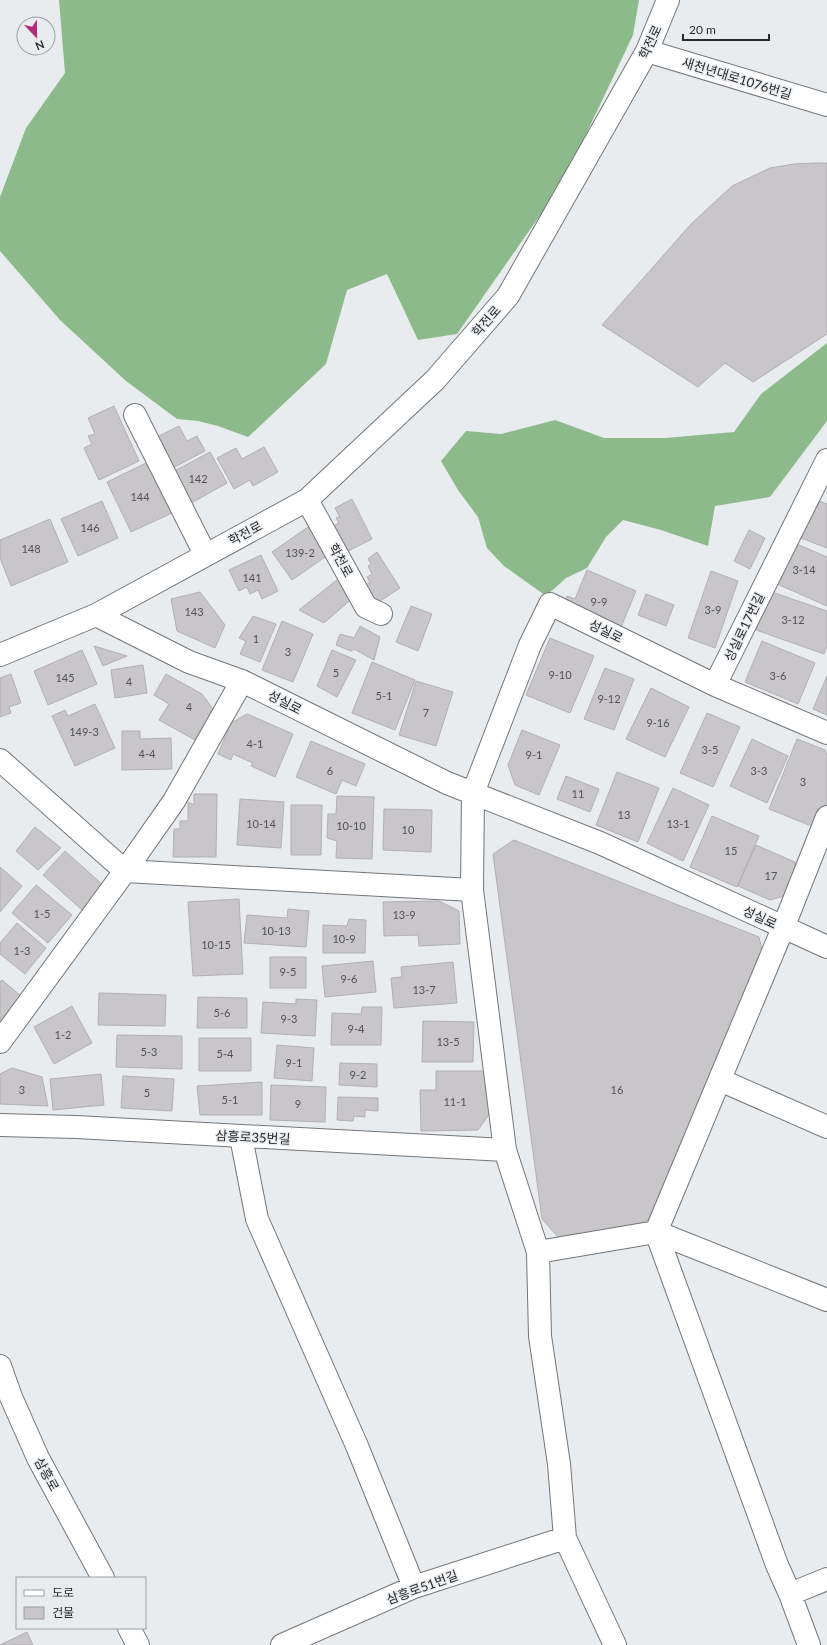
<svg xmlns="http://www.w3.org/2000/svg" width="827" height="1645" font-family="Lato,'Noto Sans KR',sans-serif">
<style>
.forest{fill:#8dba8a}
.building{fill:#c9c6ca;stroke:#b1afb3}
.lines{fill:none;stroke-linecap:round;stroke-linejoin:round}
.minor-casing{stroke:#737679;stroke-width:24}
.minor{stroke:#fff;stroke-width:22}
.labels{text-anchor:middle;stroke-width:3;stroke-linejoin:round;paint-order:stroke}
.number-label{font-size:11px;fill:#515154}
.street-label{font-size:13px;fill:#292a2c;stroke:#e9ecef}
</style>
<rect width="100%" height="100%" fill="#e9ecef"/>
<path class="forest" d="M59,0h580l-6,35 -69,146 -107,153 -39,6 -31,-66 -40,16 -21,74 -78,73 -30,-11 -20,-5 -21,-2 -51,-38 -66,-61 -60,-69v-54l26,-69 39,-55z
M827,343v78l-57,76 -55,9 -7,40 -47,-16 -38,-10 -17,17 -19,31 -21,10 -20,18 -42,-30 -17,-18 -9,-31 -20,-27 -17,-29 25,-30 35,3 54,-14 49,18h61l69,-6 27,-38z"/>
<path class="building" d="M817,163h10v171l-74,48 -28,-19 -27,24 -96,-62 89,-101 41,-38 38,-18 24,-4z
M114,406l25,55 -40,19 -15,-32 8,-4 -4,-8 7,-2 -7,-16z
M179,426l8,15 10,-5 8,15 -38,20 -10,-34z
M264,447l14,25 -25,14 -3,-6 -16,9 -17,-31 19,-10 6,11z
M210,452l17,31 -41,23 -17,-32z
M148,462l24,51 -41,19 -24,-50z
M352,499l20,40 -26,13 -13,-26 6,-3 -3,-5 4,-1 -5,-9z
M817,500l10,4v44l-26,-10z
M102,501l16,37 -40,18 -17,-37z
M50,519l18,43 -57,24 -11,-28v-18z
M308,527l20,28 -36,25 -20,-28z
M749,530l16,8 -15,31 -16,-8z
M792,542l35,15v49l-52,-23z
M377,552l23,36 -23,15 -11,-18 4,-3 -3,-5 5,-3 -4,-8 3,-2 -3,-5z
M261,555l17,36 -16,8 -4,-9 -8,4 -3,-7 -8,4 -10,-21z
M587,570l49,21 -15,36 -57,-23 3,-8 8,3z
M711,571l27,10 -23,67 -27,-10z
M338,579l17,17 -31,27 -25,-13z
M769,591l58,20v35l-3,8 -68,-24z
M200,592l25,33 -10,23 -38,-17 -6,-32z
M646,594l28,11 -8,21 -28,-11z
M411,606l21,8 -14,37 -22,-9z
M253,616l23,8 -16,38 -20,-8 6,-13 -7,-3z
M282,621l31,13 -20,48 -31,-12z
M360,626l20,11 -6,23 -20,-11 -3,2 -15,-6 4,-11 14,4z
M550,638l44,18 -24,57 -44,-18z
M762,641l53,22 -17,41 -53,-22z
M94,646l33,10 -24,10z
M82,650l15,34 -49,21 -14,-34z
M332,650l24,10 -19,37 -20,-11z
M372,662l43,18 -20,50 -43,-17z
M143,665l4,28 -32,5 -4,-28z
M605,668l29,11 -20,51 -30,-11z
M11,674l10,29 -12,4 2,6 -11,4v-39z
M166,674l36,20 11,15 -18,31 -36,-20 10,-16 -15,-9z
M827,676v39l-14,-6z
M416,681l37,11 -17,54 -37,-11z
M651,688l38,19 -24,50 -39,-18z
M95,704l20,44 -40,18 -23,-50 13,-6 3,6z
M707,713l33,14 -27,60 -33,-14z
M247,714l46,20 -18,43 -24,-11 2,-3 -20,-9 -2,6 -13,-6 13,-31z
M522,730l38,15 -21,50 -24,-10 -7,-20z
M122,731h18v8l31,-1 1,31 -50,1z
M752,739l36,17 -21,47 -37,-17z
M797,739l28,11 2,6v52l-8,21 -50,-20z
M311,741l54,23 -9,22 -14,-6 -6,14 -40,-17z
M617,772l42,16 -21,54 -42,-17z
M566,776l33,13 -9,23 -33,-13z
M673,788l36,17 -26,56 -36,-18z
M194,794h23l-1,63h-43l1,-28h6v-8h8v-19l6,3z
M337,796l37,1 -2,62 -36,-1 1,-17 -10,-3 1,-24h8z
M240,799l44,3 -3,46 -44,-3z
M291,805h31l-1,50h-30z
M384,809l48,1 -1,42 -48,-2z
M712,816l47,20 -22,51 -47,-20z
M35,827l26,21 -23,22 -22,-19z
M514,840l245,97 6,26 -112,255 -21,8 -74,11 -16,-18 -49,-365z
M756,845l48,21 -13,28 -21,6 -32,-14z
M65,851l39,35 -22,24 -39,-35z
M0,867l22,19 -22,26z
M36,885l36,30 -24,28 -36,-30z
M239,899l4,75 -50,2 -5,-74z
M439,901l20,10 1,33 -41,2 -1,-11 -34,1 -1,-34z
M288,909l21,2 -3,36 -62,-4 3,-28 40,3z
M349,919l17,1 -1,33h-42v-28l24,1z
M17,923l29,25 -21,26 -25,-20v-11z
M270,957h36v31h-36z
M373,961l3,31 -51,5 -3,-31z
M453,962l4,41 -63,5 -3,-30 11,-1 -1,-10z
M2,980l19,16 -21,25v-39z
M99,993l67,2 -1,31 -67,-1z
M198,997l49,1v30h-50z
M296,999l21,1 -2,36 -54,-3 2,-31 33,2z
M72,1006l20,37 -38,21 -20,-37z
M362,1007h20l-1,38h-50l1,-32 29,1z
M423,1021l51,1 -1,40h-51z
M117,1035l65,1v33l-66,-2z
M199,1038h52v33h-52z
M277,1045l37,3 -2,33 -38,-3z
M340,1063l37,1v23l-38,-2z
M12,1068l30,9 6,29 -48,-2v-30z
M436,1071h53l1,42 -12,17 -57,1 -1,-41h16z
M101,1074l3,31 -51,5 -3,-31z
M123,1076l51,3 -2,32 -51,-3z
M262,1082v33h-62l-3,-29z
M271,1085l55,2 -1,35 -55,-2z
M338,1097l40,1v13l-13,-1v7l-11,-1 -1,5 -16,-1z
M27,1632l6,13h-33z"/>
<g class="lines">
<g class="minor-casing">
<path id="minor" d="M647,51l180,54
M135,415l70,139
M307,500l59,107 15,7
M96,615l93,47 53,19 205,102 153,60 227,104
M0,655l96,-40 211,-115 128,-120 73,-84 139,-245 21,-51
M715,685l112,-225
M0,760l125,111 347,19
M0,1042l125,-171 49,-70 68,-120
M720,1080l107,47
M0,1125l76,2 429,23
M241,1137l16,82 100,227 57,141
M538,1252l118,-20 171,68
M0,1366l11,31 27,61 65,120
M790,1594l37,-15
M129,1628l9,17
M282,1645l132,-58 151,-49
M615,1645l-50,-107 -6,-74 -19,-128 -2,-84 -33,-102 -33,-260 1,-97 57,-148 20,-41 165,81 112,48
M809,1645l-19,-51 -13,-29 -121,-333 127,-304 44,-111"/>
</g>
<use href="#minor" class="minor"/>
</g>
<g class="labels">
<g class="number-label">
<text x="198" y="483">142</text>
<text x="140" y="501">144</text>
<text x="90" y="532">146</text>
<text x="31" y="553">148</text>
<text x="300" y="557">139-2</text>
<text x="804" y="574">3-14</text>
<text x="252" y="582">141</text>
<text x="599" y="606">9-9</text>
<text x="713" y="614">3-9</text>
<text x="194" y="616">143</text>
<text x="793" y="624">3-12</text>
<text x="256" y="643">1</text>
<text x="288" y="656">3</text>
<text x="336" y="677">5</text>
<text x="560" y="679">9-10</text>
<text x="778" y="680">3-6</text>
<text x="65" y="682">145</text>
<text x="129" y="686">4</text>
<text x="384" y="700">5-1</text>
<text x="609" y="703">9-12</text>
<text x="189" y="711">4</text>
<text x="426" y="717">7</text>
<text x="658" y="727">9-16</text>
<text x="84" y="736">149-3</text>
<text x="255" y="748">4-1</text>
<text x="710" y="754">3-5</text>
<text x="147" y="758">4-4</text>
<text x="534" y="759">9-1</text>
<text x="330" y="775">6</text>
<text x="759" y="775">3-3</text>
<text x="803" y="786">3</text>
<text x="578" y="798">11</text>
<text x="624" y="819">13</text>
<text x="261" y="828">10-14</text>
<text x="678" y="828">13-1</text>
<text x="351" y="830">10-10</text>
<text x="408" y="834">10</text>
<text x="731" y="855">15</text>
<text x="771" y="880">17</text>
<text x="42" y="918">1-5</text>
<text x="404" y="919">13-9</text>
<text x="276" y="935">10-13</text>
<text x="344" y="943">10-9</text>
<text x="216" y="949">10-15</text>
<text x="22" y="955">1-3</text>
<text x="288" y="976">9-5</text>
<text x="349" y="983">9-6</text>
<text x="424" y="994">13-7</text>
<text x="222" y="1017">5-6</text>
<text x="289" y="1023">9-3</text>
<text x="356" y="1033">9-4</text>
<text x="63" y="1039">1-2</text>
<text x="448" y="1046">13-5</text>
<text x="149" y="1056">5-3</text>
<text x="225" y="1058">5-4</text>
<text x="294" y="1067">9-1</text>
<text x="358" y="1079">9-2</text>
<text x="22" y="1094">3</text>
<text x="617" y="1094">16</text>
<text x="147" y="1097">5</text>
<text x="230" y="1104">5-1</text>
<text x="455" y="1106">11-1</text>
<text x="298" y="1108">9</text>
</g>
<g class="street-label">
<text transform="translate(650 42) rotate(-65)" y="5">학전로</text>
<text transform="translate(737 78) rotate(17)" y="5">새천년대로1076번길</text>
<text transform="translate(486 321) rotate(-49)" y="5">학전로</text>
<text transform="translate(245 533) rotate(-28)" y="5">학전로</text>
<text transform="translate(341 560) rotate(61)" y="5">학천로</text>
<text transform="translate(744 627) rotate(-64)" y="5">성실로17번길</text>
<text transform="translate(606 631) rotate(26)" y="5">성실로</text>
<text transform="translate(285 702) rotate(27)" y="5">성실로</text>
<text transform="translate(760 917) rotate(25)" y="5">성실로</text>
<text transform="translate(253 1137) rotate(3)" y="5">삼흥로35번길</text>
<text transform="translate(47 1474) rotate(61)" y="5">삼흥로</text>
<text transform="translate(422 1587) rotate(-20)" y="5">삼흥로51번길</text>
</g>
</g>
<rect x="16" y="1577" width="130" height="52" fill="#e9ecef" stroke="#9c9ea1"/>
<rect x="24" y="1590" width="20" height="6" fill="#ffffff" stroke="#9c9ea1"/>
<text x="52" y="1597" font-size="12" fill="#292a2c">도로</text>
<rect x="24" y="1607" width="20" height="12" fill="#c9c6ca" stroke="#9c9ea1"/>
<text x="52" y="1617" font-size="12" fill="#292a2c">건물</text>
<g transform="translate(36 36) rotate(158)"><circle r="19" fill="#e9ecef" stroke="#9c9ea1"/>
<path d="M0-3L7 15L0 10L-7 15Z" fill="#b12f79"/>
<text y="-6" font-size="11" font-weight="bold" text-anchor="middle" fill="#292a2c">N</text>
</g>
<path d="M683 34v6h86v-6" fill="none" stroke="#292a2c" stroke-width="2"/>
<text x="689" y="34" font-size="12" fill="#292a2c" stroke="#e9ecef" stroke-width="3" paint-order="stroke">20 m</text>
</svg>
